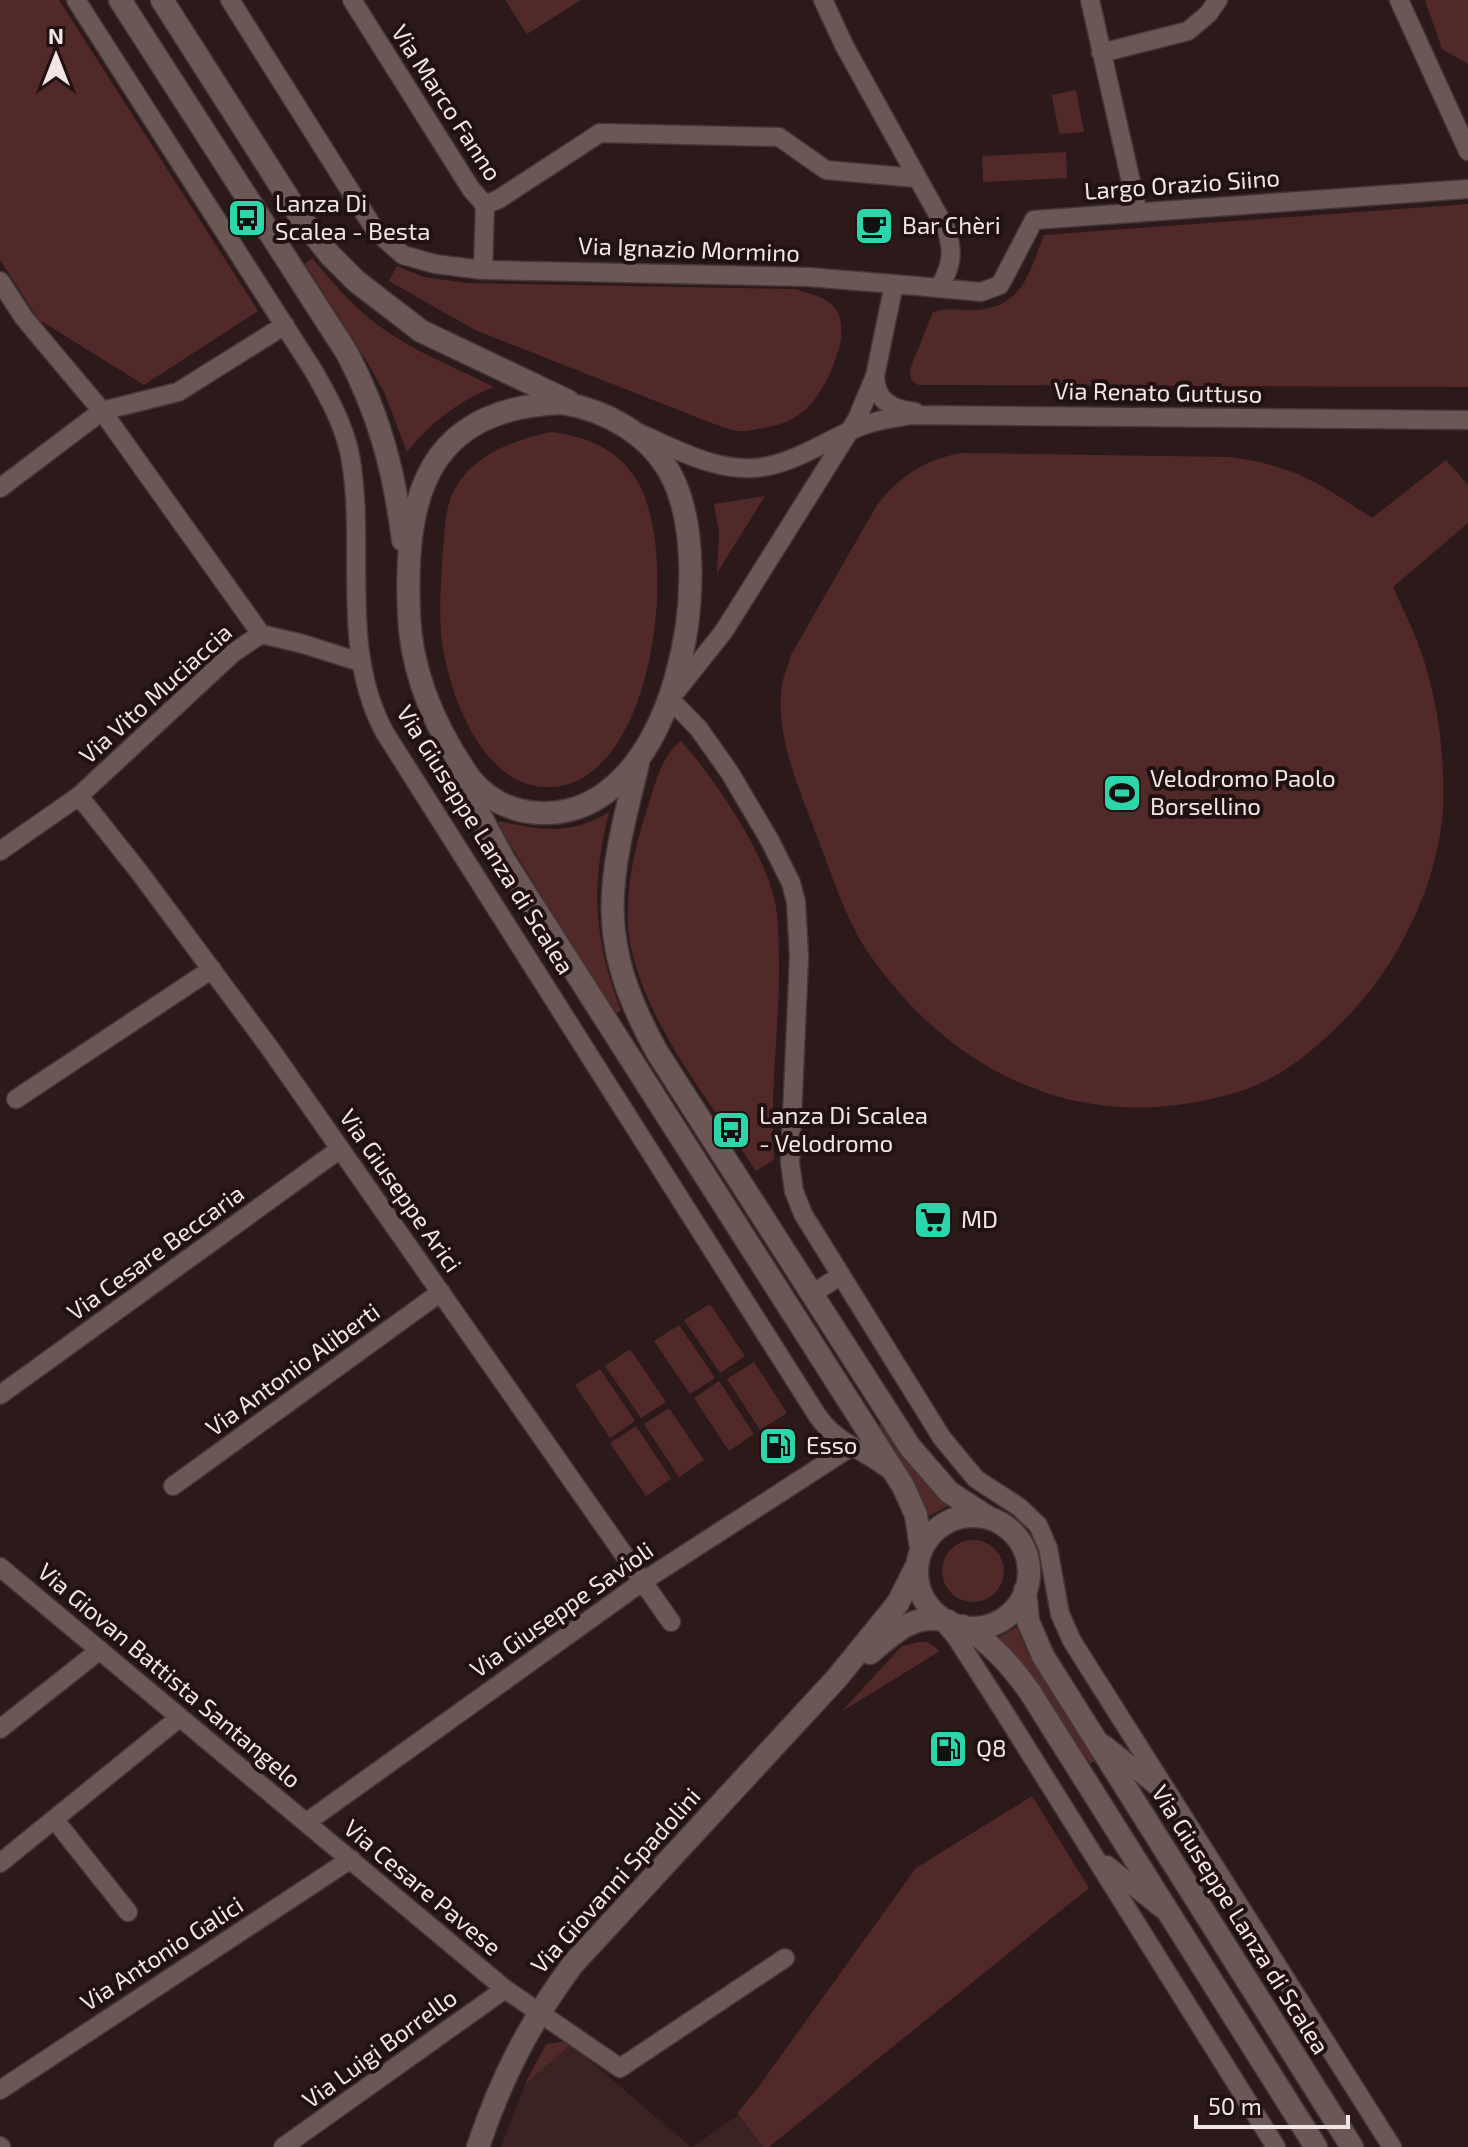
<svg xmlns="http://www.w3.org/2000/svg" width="1468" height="2147" font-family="'Exo 2',sans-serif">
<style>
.built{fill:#3a2322}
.green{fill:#512929}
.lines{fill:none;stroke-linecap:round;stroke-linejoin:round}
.minor-casing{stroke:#433636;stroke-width:21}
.tertiary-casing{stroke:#433636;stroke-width:25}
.minor{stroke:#6b5756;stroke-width:18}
.tertiary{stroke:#6b5756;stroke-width:22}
.labels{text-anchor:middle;stroke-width:8;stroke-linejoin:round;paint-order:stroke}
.street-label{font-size:24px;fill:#f2e6e5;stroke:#211110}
.poi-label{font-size:24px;fill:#f2e6e5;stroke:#211110;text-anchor:start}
</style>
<rect width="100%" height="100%" fill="#2b1a19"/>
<path class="built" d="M567,2041l124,106h-190l24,-62 21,-41z
M738,2115l25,32h-71z"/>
<path class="green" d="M0,0h59l199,311 -114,74 -106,-66 -38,-59z
M505,0h76l-54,34z
M1425,0h43v64l-26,-15z
M1076,90l8,42 -25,2 -7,-39z
M1066,152l1,26 -84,4 -1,-26z
M1468,204v183l-549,-2 -8,-5 -1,-11 23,-57c16,-5 29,-1 45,-2 46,-5 51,-38 66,-75z
M312,258c16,19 32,38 51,55 37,33 87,52 131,74 -36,14 -64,36 -87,65l-23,-60 -18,-32 -61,-96z
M397,266l27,11 43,6 328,6c12,4 31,8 39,18 11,12 8,34 3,48 -13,37 -30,67 -74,73 -8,1 -17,4 -25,3 -9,-1 -20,-6 -29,-9l-234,-92 -86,-49z
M551,432c33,4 63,15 83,44 49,69 22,317 -90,311 -64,-3 -98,-99 -103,-154 -2,-28 0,-56 2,-85 2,-17 2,-37 9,-53 17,-39 61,-55 99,-63z
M961,453l268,4c65,8 90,26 143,61l74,-58 22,25v38l-75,64c9,21 20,41 27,62 18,49 25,107 23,159 -4,74 -45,158 -97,210 -25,25 -52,50 -85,65 -26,12 -56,18 -84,22 -126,16 -233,-46 -305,-147 -22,-30 -35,-68 -48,-103 -18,-51 -53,-121 -41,-175 2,-8 6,-17 8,-25l86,-150c23,-29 47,-45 84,-52z
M765,496l-48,77 2,-41 -5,-28z
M681,741c33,37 82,109 93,157 5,18 4,41 5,61 1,67 -10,134 -5,201l-18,11c-45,-68 -110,-146 -126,-228 -7,-41 3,-93 17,-133 7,-22 14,-55 34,-69z
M609,812c-18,73 -16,127 12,198l-6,5 -117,-190 1,-4c42,9 71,15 110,-9z
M710,1304l35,52 -25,17 -36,-53z
M679,1325l36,53 -25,16 -36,-53z
M630,1349l36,53 -25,16 -36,-52z
M754,1362l33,51 -27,17 -33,-51z
M600,1369l35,52 -25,17 -35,-53z
M719,1381l35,53 -25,17 -35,-53z
M669,1408l35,52 -25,17 -35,-53z
M882,1423l46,61 22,21 -21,11 -10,-23 -42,-67z
M636,1426l35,53 -25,17 -36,-53z
M942 1571a31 31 0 1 1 62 0a31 31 0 1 1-62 0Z
M1017,1627l11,27 68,106 -6,4 -51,-79 -44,-46z
M919,1642h9l12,9 -99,61 61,-66z
M1032,1796l57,92 -320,259h-6l-26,-34 20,-24 159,-221z
M567,2041l4,3 -46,40 21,-40z"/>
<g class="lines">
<g class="minor-casing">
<path id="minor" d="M76,0l237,370c15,26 31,55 37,85 17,92 -12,192 35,278l432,682c21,31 50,35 76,58
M230,0l145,230 28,25 32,9 48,6 325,7 86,7
M352,0l119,189 14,16 14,-6 101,-66 179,4 47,33 90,8
M823,0l22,47 102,184c7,23 4,36 -8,57l-45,-4 -19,92 -18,43 -133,212 -54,68 29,30 31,44 39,66 22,44 5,19 3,55 -9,206 4,28 9,23 139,224 34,41 43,28 19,18 10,23 12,66 12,27 320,506
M1090,0l48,213
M1399,0l69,151
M1101,53l87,-22 20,-17 10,-14
M483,270l2,-65
M0,281l24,37 78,93 159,223
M939,288l42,4 19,-7 34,-65 434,-31
M875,376c1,25 16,33 40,36
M639,433c39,17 84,43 129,33 34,-7 64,-29 96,-41 16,-5 32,-8 48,-10l556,5
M0,488l102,-77 76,-19 107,-67
M79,796l61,77 129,174 402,575
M0,851l79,-55 154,-143 28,-19 42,10 57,18
M16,1099l196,-130
M812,1294l28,-18
M0,1395l340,-246
M173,1486l268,-194
M0,1567l505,422 115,79 165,-110
M937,1614l19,23 50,78 270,432
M0,1729l100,-79
M1104,1744l55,44
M54,1819l74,93
M307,1822l335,-240 209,-135
M0,1863l179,-145
M1107,1865l55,44
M0,2090l351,-231
M0,2146l1,1
M283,2147l222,-158"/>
</g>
<g class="tertiary-casing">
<path id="tertiary" d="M120,0l227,353c33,63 47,118 56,187
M162,0l141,221 27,34 26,26 65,50 147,70
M562,403c43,7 86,30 108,70 51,93 6,345 -129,340 -32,-1 -59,-16 -76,-42 -32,-48 -54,-99 -56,-157 -5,-117 17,-206 153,-211z
M638,764c-30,120 -44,174 19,288l253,395 39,45 40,26
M460,778l44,82 399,626 13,29 5,33
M917 1572a56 56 0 1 1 112 0a56 56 0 1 1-112 0Z
M1025,1590l3,31 15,35 309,491
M963,1626c29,18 47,38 67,66l286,455
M870,1653c24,-20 44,-41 78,-32
M478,2147c23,-69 52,-125 95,-183l264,-286 61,-75 19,-38"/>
</g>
<use href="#minor" class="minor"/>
<use href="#tertiary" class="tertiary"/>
</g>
<defs>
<g id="bus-square" transform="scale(2)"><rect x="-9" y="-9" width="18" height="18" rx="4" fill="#2dd5ab" stroke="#211110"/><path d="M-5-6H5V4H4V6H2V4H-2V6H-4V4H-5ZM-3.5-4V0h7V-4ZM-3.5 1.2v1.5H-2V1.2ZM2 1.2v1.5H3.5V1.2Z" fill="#111"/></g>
<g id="cafe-square" transform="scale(2)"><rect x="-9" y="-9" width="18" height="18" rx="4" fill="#2dd5ab" stroke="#211110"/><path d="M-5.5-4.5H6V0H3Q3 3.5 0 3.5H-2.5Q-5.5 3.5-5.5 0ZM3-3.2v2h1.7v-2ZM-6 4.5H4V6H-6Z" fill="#111"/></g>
<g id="stadium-square" transform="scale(2)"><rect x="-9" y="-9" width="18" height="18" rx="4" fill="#2dd5ab" stroke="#211110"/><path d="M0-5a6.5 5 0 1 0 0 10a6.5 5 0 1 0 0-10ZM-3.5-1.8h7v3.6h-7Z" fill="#111"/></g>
<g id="supermarket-square" transform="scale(2)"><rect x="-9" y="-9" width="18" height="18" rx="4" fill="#2dd5ab" stroke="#211110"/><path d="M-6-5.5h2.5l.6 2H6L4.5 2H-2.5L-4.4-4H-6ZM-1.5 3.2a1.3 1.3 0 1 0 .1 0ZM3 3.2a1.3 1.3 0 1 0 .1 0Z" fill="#111"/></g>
<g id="fuel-square" transform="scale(2)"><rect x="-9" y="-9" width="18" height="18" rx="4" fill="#2dd5ab" stroke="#211110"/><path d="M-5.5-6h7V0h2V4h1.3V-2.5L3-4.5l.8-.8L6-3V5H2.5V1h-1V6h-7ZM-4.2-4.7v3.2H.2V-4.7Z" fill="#111"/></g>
</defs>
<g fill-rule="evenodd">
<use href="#bus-square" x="247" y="218"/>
<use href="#cafe-square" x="874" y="226"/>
<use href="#stadium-square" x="1122" y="793"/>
<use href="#bus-square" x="731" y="1130"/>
<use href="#supermarket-square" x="933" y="1220"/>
<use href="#fuel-square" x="778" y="1446"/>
<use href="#fuel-square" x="948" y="1749"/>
</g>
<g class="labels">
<g class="street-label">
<text transform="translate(446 103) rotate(57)" y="8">Via Marco Fanno</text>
<text transform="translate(1182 185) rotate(-4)" y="8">Largo Orazio Siino</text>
<text transform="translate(689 250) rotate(2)" y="8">Via Ignazio Mormino</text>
<text transform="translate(1158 393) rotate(1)" y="8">Via Renato Guttuso</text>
<text transform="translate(156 694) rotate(-42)" y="8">Via Vito Muciaccia</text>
<text transform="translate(485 840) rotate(58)" y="8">Via Giuseppe Lanza di Scalea</text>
<text transform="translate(400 1191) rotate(55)" y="8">Via Giuseppe Arici</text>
<text transform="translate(156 1253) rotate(-36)" y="8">Via Cesare Beccaria</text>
<text transform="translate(293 1370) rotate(-36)" y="8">Via Antonio Aliberti</text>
<text transform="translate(562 1610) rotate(-35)" y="8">Via Giuseppe Savioli</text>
<text transform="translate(169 1676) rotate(40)" y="8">Via Giovan Battista Santangelo</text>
<text transform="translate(616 1881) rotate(-48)" y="8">Via Giovanni Spadolini</text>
<text transform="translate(422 1888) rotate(40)" y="8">Via Cesare Pavese</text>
<text transform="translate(1240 1920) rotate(58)" y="8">Via Giuseppe Lanza di Scalea</text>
<text transform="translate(162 1954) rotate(-33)" y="8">Via Antonio Galici</text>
<text transform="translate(380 2049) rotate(-36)" y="8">Via Luigi Borrello</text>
</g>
<g class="poi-label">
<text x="275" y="212">Lanza Di<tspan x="275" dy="28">Scalea - Besta</tspan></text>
<text x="902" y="234">Bar Chèri</text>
<text x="1150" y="787">Velodromo Paolo<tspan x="1150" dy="28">Borsellino</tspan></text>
<text x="759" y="1124">Lanza Di Scalea<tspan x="759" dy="28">- Velodromo</tspan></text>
<text x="961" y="1228">MD</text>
<text x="806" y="1454">Esso</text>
<text x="976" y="1757">Q8</text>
</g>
</g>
<g transform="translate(56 56)" stroke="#211110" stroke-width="6" paint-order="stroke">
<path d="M0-6L14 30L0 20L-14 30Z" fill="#f2e6e5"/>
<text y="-12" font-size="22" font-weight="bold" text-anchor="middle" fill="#f2e6e5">N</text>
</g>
<path d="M1196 2115v12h152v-12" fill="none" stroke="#f2e6e5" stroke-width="4"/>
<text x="1208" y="2115" font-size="24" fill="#f2e6e5" stroke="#211110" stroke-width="6" paint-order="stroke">50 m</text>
</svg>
